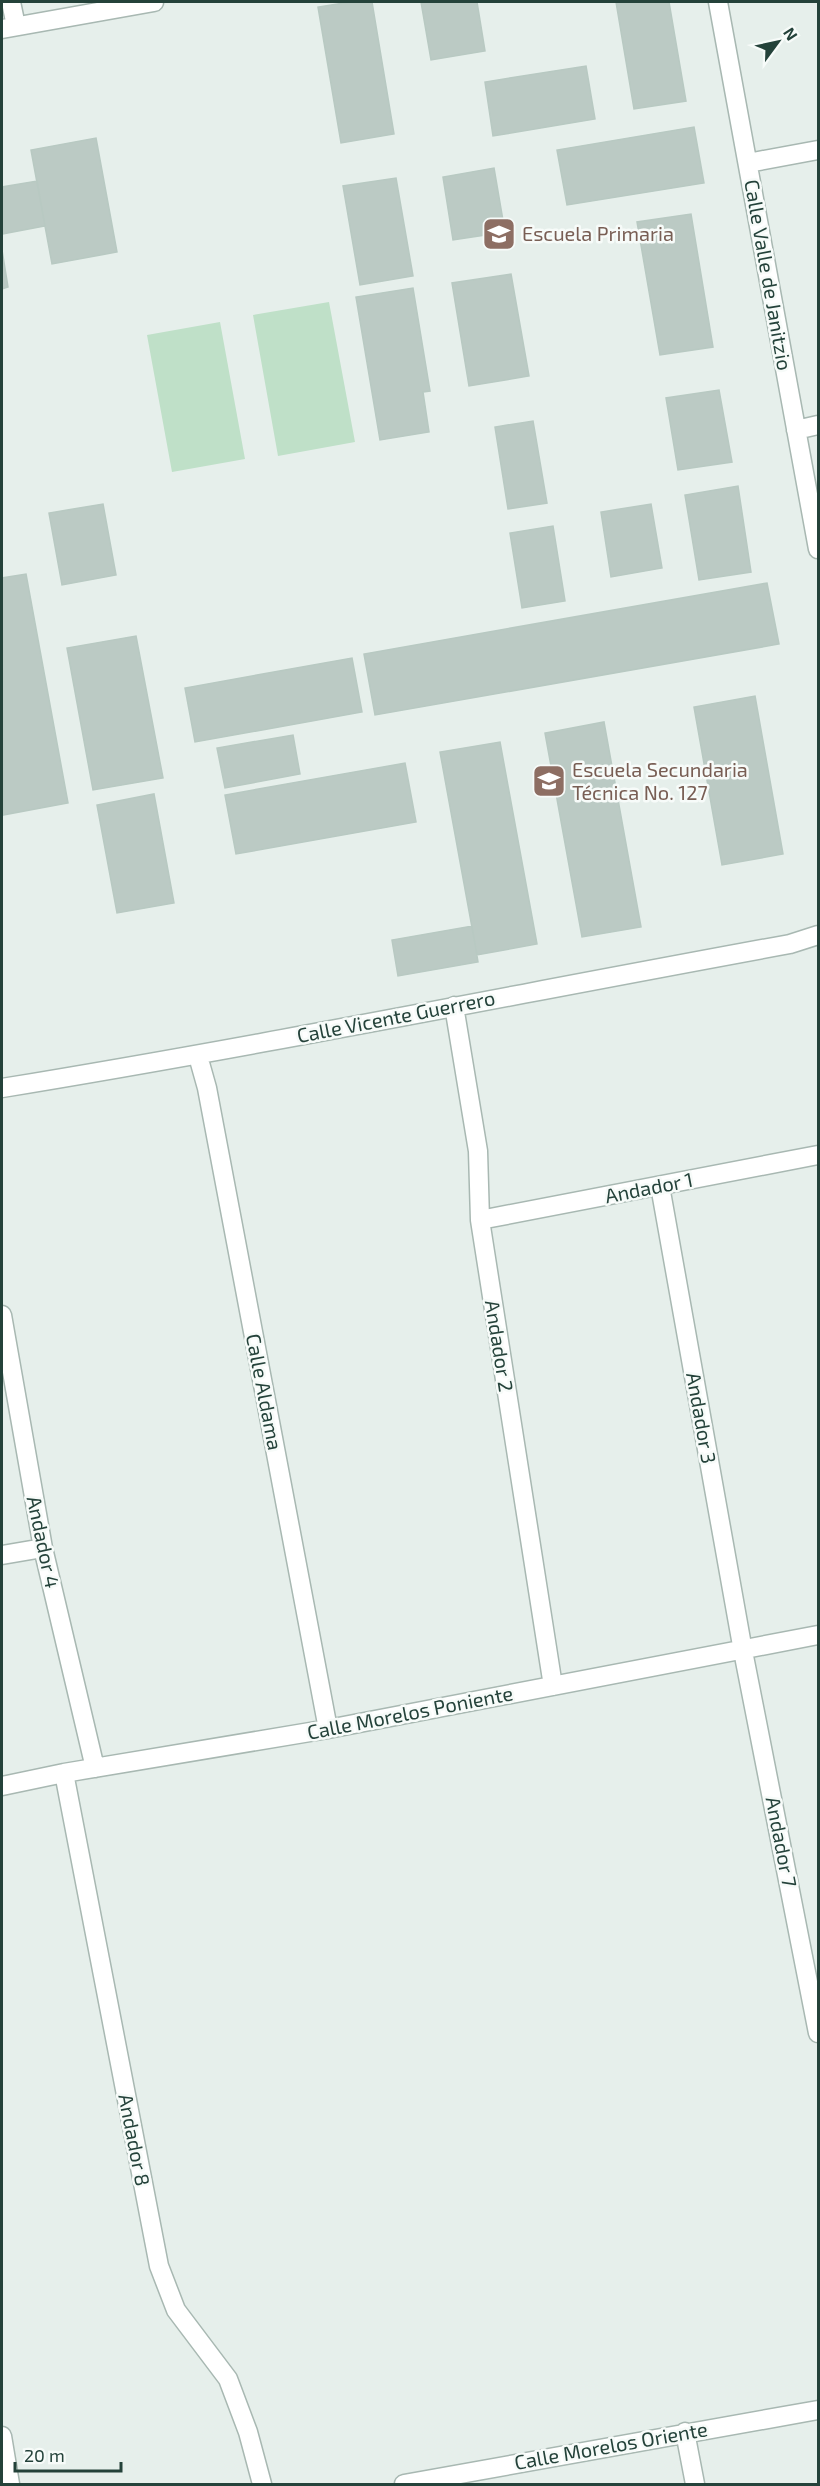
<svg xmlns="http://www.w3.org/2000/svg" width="820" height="2486" font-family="'Exo 2',sans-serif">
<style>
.green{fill:#bfe0c8}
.building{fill:#bbcac4;stroke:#b8c9c2;stroke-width:1.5}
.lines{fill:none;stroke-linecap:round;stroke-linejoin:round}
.minor-casing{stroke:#a8b8b2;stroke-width:21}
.minor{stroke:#fff;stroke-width:18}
.labels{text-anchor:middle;stroke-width:5;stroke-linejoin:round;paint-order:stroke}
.education-label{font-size:20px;fill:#785e54;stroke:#f7fbf9;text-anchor:start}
.street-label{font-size:20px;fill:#24423a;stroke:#f7fbf9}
</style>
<rect width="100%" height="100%" fill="#e6efeb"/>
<path class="green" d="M329,302l26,140 -77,14 -25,-141z
M220,322l25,137 -73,13 -25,-137z"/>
<path class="building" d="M350,2h22l22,132 -53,9 -23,-136z
M421,2h56l8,49 -54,9z
M616,2h53l17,99 -52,8z
M586,66l9,53 -102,17 -8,-54z
M694,127l10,56 -137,22 -10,-55z
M96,138l21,114 -65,12 -21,-114z
M494,168l11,64 -52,8 -10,-63z
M396,178l17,98 -53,9 -17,-99z
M37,181l8,45 -43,8v-47z
M691,214l22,133 -53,8 -23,-133z
M2,250l6,37 -6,2z
M511,274l18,102 -60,10 -17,-103z
M413,288l17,103 -7,1 6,40 -49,8 -24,-143z
M719,390l13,72 -54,8 -12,-72z
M533,421l14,82 -39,6 -13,-82z
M738,486l13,86 -52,8 -14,-85z
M103,504l13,71 -54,10 -13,-72z
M651,504l11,64 -51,9 -10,-65z
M553,526l12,75 -43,7 -12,-75z
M26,574l42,229 -65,12 -1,-237z
M767,583l12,61 -404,71 -11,-61z
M136,636l27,142 -70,12 -26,-142z
M352,658l10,54 -167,30 -10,-54z
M755,696l28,158 -61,11 -28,-158z
M604,722l37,205 -59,10 -37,-204z
M293,735l7,39 -75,14 -8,-40z
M500,742l37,202 -60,11 -37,-203z
M405,763l11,59 -180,32 -11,-59z
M154,794l20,109 -57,10 -20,-108z
M472,926l6,36 -80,14 -6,-36z"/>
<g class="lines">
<g class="minor-casing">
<path id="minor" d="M11,2l5,24
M718,2l100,547
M2,29l152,-27
M748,163l70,-13
M796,430l22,-5
M454,1006l24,145 2,69 73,466
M198,1056l9,32 121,641
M2,1088c263,-43 525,-96 788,-144l28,-9
M660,1186l83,465 75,382
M480,1220l338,-65
M2,1315l41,233 52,220
M2,1555l41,-7
M64,1773l95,493 17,44 52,69 20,53 14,52
M2,1786l62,-13 264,-44 490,-94
M685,2432l10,52
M2,2436l8,48
M404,2484l414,-74"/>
</g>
<use href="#minor" class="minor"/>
</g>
<defs>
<g id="school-square" transform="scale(1.725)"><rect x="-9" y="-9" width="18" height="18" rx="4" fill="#8d6e63" stroke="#f7fbf9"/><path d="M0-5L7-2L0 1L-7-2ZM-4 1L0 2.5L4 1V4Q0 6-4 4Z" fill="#fff"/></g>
</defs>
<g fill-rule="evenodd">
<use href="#school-square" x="499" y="234"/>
<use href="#school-square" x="549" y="781"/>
</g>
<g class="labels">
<g class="education-label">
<text x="522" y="241">Escuela Primaria</text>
<text x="572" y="777">Escuela Secundaria<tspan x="572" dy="23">Técnica No. 127</tspan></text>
</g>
<g class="street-label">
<text transform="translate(768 275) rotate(80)" y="7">Calle Valle de Janitzio</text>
<text transform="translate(396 1017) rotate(-11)" y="7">Calle Vicente Guerrero</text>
<text transform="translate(649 1188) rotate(-11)" y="7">Andador 1</text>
<text transform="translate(499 1346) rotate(81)" y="7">Andador 2</text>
<text transform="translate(264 1392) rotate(79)" y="7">Calle Aldama</text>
<text transform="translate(701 1418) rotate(80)" y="7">Andador 3</text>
<text transform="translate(43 1542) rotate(78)" y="7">Andador 4</text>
<text transform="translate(410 1713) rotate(-11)" y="7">Calle Morelos Poniente</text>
<text transform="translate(781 1842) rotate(79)" y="7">Andador 7</text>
<text transform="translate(134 2140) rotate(79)" y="7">Andador 8</text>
<text transform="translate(611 2446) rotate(-10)" y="7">Calle Morelos Oriente</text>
</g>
</g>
<rect width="820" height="2486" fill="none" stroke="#24423a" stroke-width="6"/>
<g transform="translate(778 42) rotate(57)" stroke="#f7fbf9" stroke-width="4.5" paint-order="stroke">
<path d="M0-4.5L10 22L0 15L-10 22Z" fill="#24423a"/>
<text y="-9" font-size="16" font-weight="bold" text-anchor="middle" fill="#24423a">N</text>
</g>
<path d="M15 2462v9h106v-9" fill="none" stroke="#24423a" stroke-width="3"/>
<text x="24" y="2462" font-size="18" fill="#24423a" stroke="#f7fbf9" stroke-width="4.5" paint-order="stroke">20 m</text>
</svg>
